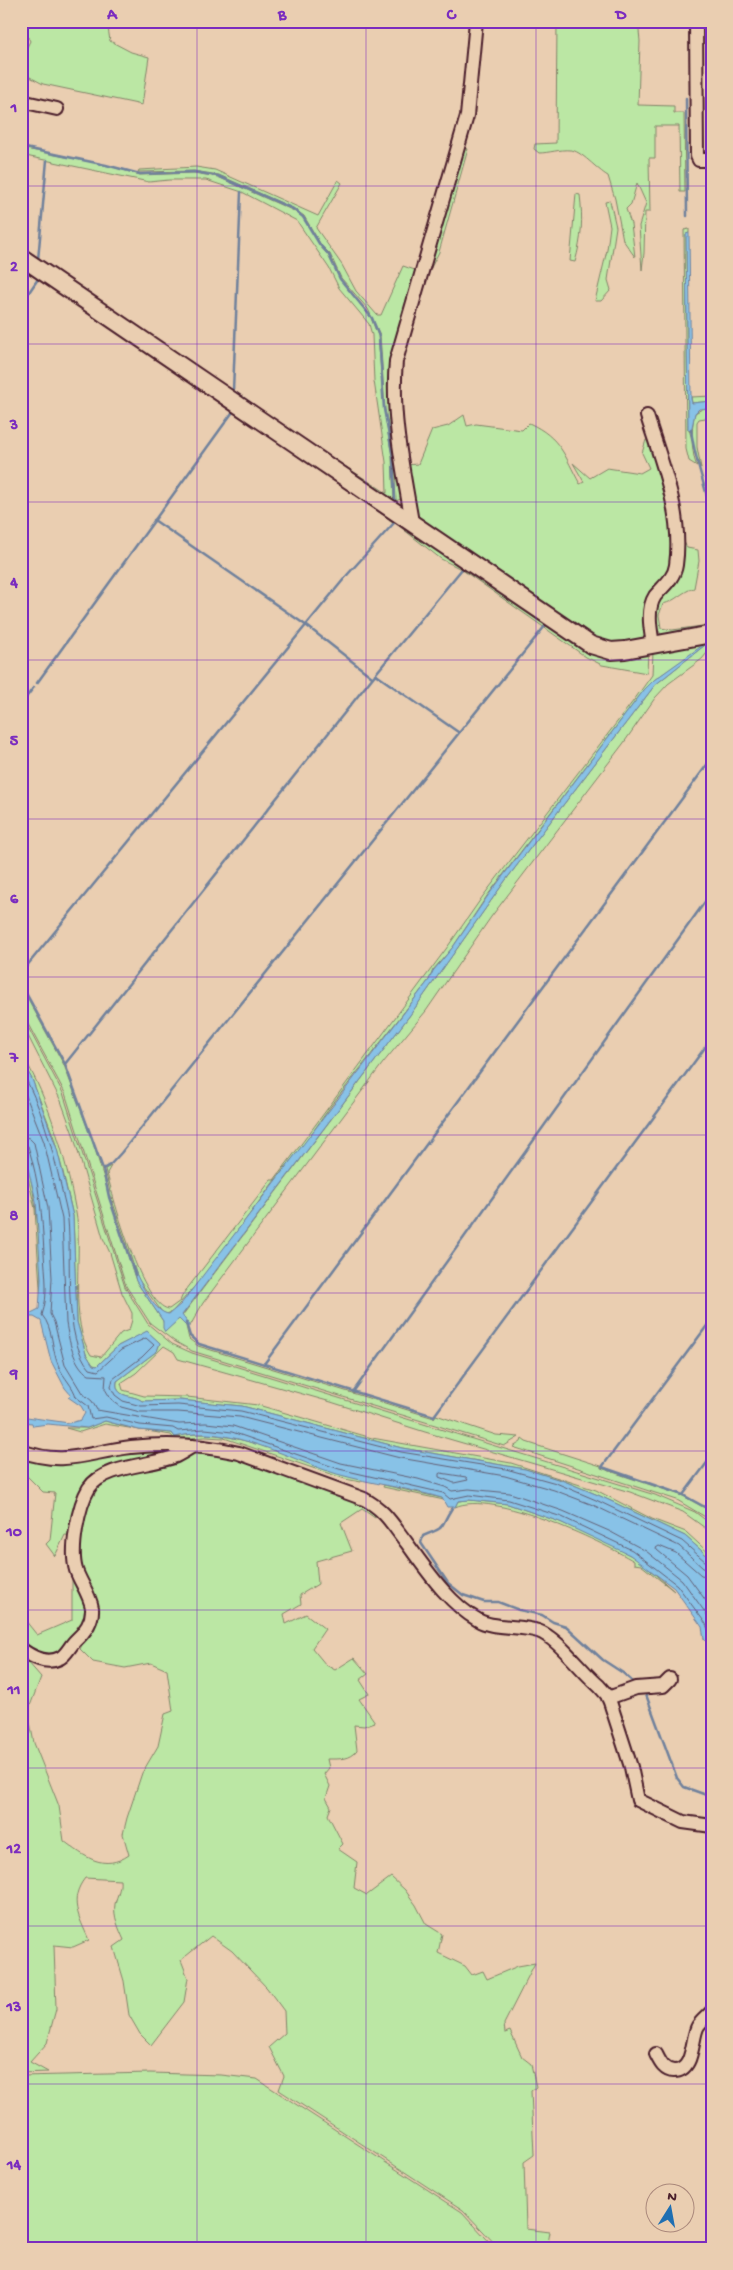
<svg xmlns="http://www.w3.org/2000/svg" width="733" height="2270" font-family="'Gochi Hand',sans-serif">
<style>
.green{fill:#bbe7a4;stroke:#828368}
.water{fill:#88c2e7;stroke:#6f819c}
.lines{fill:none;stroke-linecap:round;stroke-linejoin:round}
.shore{stroke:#636076;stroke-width:1}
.stream{stroke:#6f819c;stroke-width:2.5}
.minor-casing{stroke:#4a1f2b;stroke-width:16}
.major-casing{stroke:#4a1f2b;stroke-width:20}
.minor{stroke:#eaceb1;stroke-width:12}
.major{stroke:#eaceb1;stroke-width:16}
.grid{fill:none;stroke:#7b2cbf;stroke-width:1;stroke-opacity:0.55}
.neatline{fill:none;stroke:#7b2cbf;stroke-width:2}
.grid-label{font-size:16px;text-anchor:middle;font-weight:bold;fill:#7b2cbf}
</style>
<rect width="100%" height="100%" fill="#eaceb1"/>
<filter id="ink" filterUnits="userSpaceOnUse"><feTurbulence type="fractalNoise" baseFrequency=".02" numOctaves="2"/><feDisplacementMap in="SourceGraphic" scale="10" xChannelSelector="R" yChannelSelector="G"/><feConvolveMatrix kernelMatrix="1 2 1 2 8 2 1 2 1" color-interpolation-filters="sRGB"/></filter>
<g filter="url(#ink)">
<path class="green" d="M21,21h86l3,20 21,11 18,5 -7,48 -99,-21 -15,-8 -7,1v-18l9,-18 -4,-8 -5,-2z
M557,21h81l2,20 -2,64 36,1v7h10l1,79h-5l-1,-66h-24v32h-6l1,54h-5l-1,41 -2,17 -3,-44 7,-23 -9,-20 -6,21 -5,5 5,15 4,33 -12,-17 -8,-41 -7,-23c-11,-6 -27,-26 -38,-26 -10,-1 -21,3 -31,3l-5,-4 1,-5 21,-1z
M21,148l85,17 34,10 54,-2 24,4 74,33 11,7 8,12 9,17 8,9 12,24 31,39 7,18 6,73 8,48 2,44 -373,-248v-4l278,188 88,56 -1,-31 -12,-81 -2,-46 -3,-11 -30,-36 -10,-20 -32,-47 -55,-29 -36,-12h-37l-20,2 -128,-27z
M462,148l6,1 -29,103 -18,35z
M196,167l19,3 103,46 20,-36 4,3 -26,45 26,37 14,26 21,24h4l22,-49 15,5 -20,74 7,152 -9,4 -2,-44 -9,-48 -5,-74 -12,-26 -27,-31 -11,-24 -9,-9 -17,-29 -11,-8 -74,-33 -25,-4 -56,1 1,-2z
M576,194l4,1c3,24 2,43 -5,67l-5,-1z
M610,201l6,26 -8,53 3,10 -10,11h-6l12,-51 3,-24 -5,-24z
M689,229v4l-3,1 2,195c6,8 3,25 9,37l-8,-5 -3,-12 -2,-219z
M36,276l533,360 79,16 -1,21 -45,-8 -16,-8 -125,-88 -20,-10 -47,-37 -2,1 -3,-4z
M712,396v5l-20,2 -1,-6z
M704,408h8v9l-13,2 -2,3v25l4,21c-9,-17 -11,-37 -6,-55z
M464,415l3,11 9,-2 46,6 7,-7c32,15 35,32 51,61l4,-2 -11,-19 17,15 17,-10 33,5 9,-5 -7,-15 4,-13 8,2 19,90 -1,34 -18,29 -4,45 -36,4 -18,-5 -178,-121 -13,-53 13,-1 14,-34 16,-4z
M676,487c6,19 2,47 11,61l11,2 1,11 -5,27c-13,4 -18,13 -31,16l-4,11 2,13 11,2 38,-5 2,4 -49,8 -7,-10v-20l12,-19z
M712,640v7l-10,12 -34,25 -13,14 -32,46 -132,173 -65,94 -43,52 -180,240 -13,23 -8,-10 228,-301 95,-134 150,-196 50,-40 -51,35 -10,10 -157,206 -34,51 -20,23 -4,10 -98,126 -29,41 -27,33 -72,97 -31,35 -6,2 -4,-2 -24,-33 -27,-82 -6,-28 6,-3 -4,7c6,25 35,133 62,136l11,-8 3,-7 88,-114h3l16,-21 156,-210 37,-53 151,-196 18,-25 1,-24z
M21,986l43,79 29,78 43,138 27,40 2,10 14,-12 7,7 3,13 9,7 236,72 2,-3 60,20 23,2 -15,9 -312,-95 -18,-10 -24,-18 -24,-37 -61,-193 -44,-82z
M21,1014l42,79 62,194 23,37 24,20 20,9 463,142 40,17 17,13v8l-29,-21 -53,-20 -205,-60 -94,-30 -153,-43 -4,-7 -10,-6 -28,27 -15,10 2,7 21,6 43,1 71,8 114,33 139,25 85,27 56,29 34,13 26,24v4l-27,-24 -87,-41 -34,-14 -39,-12 -123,-21 -160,-42 -63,-6 -37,1c-9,-7 -28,-2 -25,-20l40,-30 3,-8 -13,-11 -29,14 -21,20 -4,-1 -7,-11 -9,-32 -4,-106 -10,-44 -9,-34 -22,-59 -11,-19v-7c28,44 48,115 56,166 5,39 -8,103 14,136l10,2 20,-24 8,-3 3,-10v-7l-10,-20 -12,-40 -7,-15 -30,-104 -12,-33 -40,-79z
M21,1140c16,53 21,108 20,163l-6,-94 -9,-41 -5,-6z
M105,1421l34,9 33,3 3,4c56,-15 132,30 187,43l-1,2 -16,-3 -121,-41 -19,-1 -31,2 -3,-4 -66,-11 -25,8 -14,-4h21z
M522,1439l4,3 75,24v2l82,28 29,16v9l-35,-21 -164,-53 8,-5z
M188,1448l-95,33 -19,55 -9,-1 -10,21 -9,-12 4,-4 5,-47 -12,-1 -22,-22v-17l65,5z
M220,1450l162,62 -7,6 -13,-9 -21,14 11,28 -36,10 2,23 -18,11 1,9 -17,10 2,10 20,-10 19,15 -13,19 14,17 9,5 19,-12 14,16 -8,6 9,14 -10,5 16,23 -11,4 -10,-1 3,25c-8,10 -17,9 -30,9l2,9 -5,6 6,12 -4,12 5,9 -3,8 15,29 -5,5 19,13 -3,26 13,7 24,-18 14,13 11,15 10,19 16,10 -4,19 27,13 7,9 11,-4 4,8 31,-13 17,-3 -31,61 1,9 5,-2 12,26 9,7 5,23 -5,4 3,64 -10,7 2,67 24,3 -3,17h-47l-37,-39 -184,-120 5,-14 -15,-29 16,-14 -1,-22 -17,-23 -35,-37 -21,-15 -30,24 7,18 -4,24 -33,43 -11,-11 -11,-19 -5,-34 -10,-34 10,-7c-5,-11 -11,-24 -9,-36 2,-9 6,-15 5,-24l-35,-2c-17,22 -6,39 4,62l-16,7 -19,-2 2,64 -9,34 -17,19 18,10 -27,1v-419l20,23 -11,29v16l4,21 25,63 5,35c21,16 40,31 65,14l-6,-21 4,-16 15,-45 16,-27 7,-32 8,-3 -6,-41 -16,-7 -26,5 -32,-6 -13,-13 11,-22 -14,-70 4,-32 14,-40 92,-33z
M384,1485l58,13 2,2 -61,-13z
M469,1500l39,4 52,18 44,19 35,19 35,31 -33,-26 -7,-1v-3c-36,-21 -141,-71 -179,-54l3,-6z
M72,1554l18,61 -26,36 -16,7 -27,-13v-30l16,20 35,-15z
M150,2073l71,2 36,4 205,133 34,37h-475v-173z"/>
<path class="water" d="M689,233l2,166 1,4 20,-2v7l-13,1 -4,4 -4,19 -3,-3 -2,-195z
M703,645h2l-50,40 -150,196 -95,134 -228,300 8,11h-4l-7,-7 -14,13 -2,-4v-7l-27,-40 -5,-19c6,14 22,51 38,52l12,-10 248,-324 4,-9 20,-24 34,-50 157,-207 10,-10z
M21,1060l11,19 25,70 16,67 4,106 9,32 7,11 4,1 21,-20 29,-15 13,12 -3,8 -40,30c-3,18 17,13 25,20l37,-1 63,6 160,42 123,21 39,12 34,14 87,41 27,24v87l-8,-8 -2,-12 -28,-39 -44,-33 -70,-33 -52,-18 -39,-4 -11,1 -3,6h-8l-5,-9c-34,-10 -70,-14 -105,-24 -49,-15 -109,-51 -162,-37l-3,-4 -33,-3 -34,-9 -18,7 -39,-4 -15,2 -1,-3 -11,-1v-5h6l42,6 12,-3 4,-7 -4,-7 -13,-9 3,-2 -6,-7 -14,-27 -10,-40 -7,-4h-13v-3h8l10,-5 2,-30 -5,-78 -15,-61z"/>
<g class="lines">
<path class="shore" d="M21,1070c20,35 31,77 40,116 2,11 6,23 7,34 4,40 -6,118 22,149l8,2 23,-21 25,-12 8,7 -12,12 -29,22 -2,8 4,8 8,6 18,5 37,-1 63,6 160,41 105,17 50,14 40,17 86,41 24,21 6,2
M21,1083l23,59 18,77 4,104c3,17 7,42 23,52l17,1 -1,13 6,10 10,8 19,5h38l62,5 160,41 105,18 49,14 39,15 86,41 24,22 9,2
M21,1136l8,2 5,5 14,65 4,70 -2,36 4,8 11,43 17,28 10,8 5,9 82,14 27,-1 27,3 108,37 77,16 27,8 7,4 17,-2 41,4 53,18 46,20 37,20 36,29 30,42
M21,1142l7,4c12,39 14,68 16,107 1,21 5,42 -2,62 12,14 9,35 17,52 4,10 15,20 17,30l12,9 3,13 15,-2 34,8 33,3 5,3 27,-2 27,3 107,37 104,24 7,6 19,-4 40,5 53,17 70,33 45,35 29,39 6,16
M441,1473l25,4 2,3 -14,3 -15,-6v-3z
M712,1577l-11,-2 -25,-22 -17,-7 -3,2 1,2 30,25 25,34"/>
<path class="stream" d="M686,98l1,118
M21,147l85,18 34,9 54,-2 24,4 75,33 10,8 17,28 9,10 11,24 32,39 7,18 5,73 9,48 2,44
M241,192l-8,199 16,11
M38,260l9,-100
M21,304l17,-25
M691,429c3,31 16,59 21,90
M154,520l153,106 65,51
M711,625l1,-2
M375,674l83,58
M37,683l195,-270
M21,704l13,-17
M21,973l327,-399 46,-51
M21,984l44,80 38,105 6,28 26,78
M65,1064l308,-387 89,-108
M103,1169l8,-5 10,-11 424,-527
M712,1319l-110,148 81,28 29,16
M186,1323l4,13 9,8 235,72 278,-378
M264,1364l448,-606
M353,1392l359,-500
M683,1495l29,-39
M452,1508c-14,22 -4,18 -29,28l-2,7 27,40 15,12 21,7h14l21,8 23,5 11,7 13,4 37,34 20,13 11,10
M645,1692l32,86 7,9 28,10"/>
<g class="minor-casing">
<path id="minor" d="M696,21l1,135 2,4h13
M21,101l36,8
M647,416c15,48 36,98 29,149 -2,14 -13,21 -21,31 -9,14 -4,35 -2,49
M412,522c-9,-53 -21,-107 -16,-161l71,-245 9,-95
M21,1451c44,16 67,1 110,-4 35,-4 73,-2 108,6l125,46c21,11 28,25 42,43 20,27 42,61 72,78 14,9 42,5 60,11 19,6 44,41 61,55l8,9 3,7 21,65 7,33 45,22 29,4
M21,1649c11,8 25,16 39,9 6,-3 10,-12 15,-17 9,-8 18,-19 17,-33 -2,-13 -12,-26 -16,-38 -6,-20 2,-64 13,-82 15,-23 63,-22 87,-32 6,-3 12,-7 17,-10
M608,1698l28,-10 27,-2 7,-7
M656,2054c4,8 8,17 18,17 21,0 17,-34 24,-45 4,-6 10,-10 14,-15"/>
</g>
<g class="major-casing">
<path id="major" d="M21,257l570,388 20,6 14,-1 87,-16"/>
</g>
<use href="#minor" class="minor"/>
<use href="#major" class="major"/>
</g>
</g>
<path class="grid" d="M197,21v2228M366,21v2228M536,21v2228M21,186h691M21,344h691M21,502h691M21,660h691M21,819h691M21,977h691M21,1135h691M21,1293h691M21,1451h691M21,1610h691M21,1768h691M21,1926h691M21,2084h691"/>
<rect width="733" height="2270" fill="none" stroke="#eaceb1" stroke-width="55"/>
<g transform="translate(670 2208) rotate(11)"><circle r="24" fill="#eaceb1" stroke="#aa887b"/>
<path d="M0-4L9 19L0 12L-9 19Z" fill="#1f6fb2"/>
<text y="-8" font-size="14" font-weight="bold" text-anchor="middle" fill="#4a1f2b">N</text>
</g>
<rect x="28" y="28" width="678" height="2214" class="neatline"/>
<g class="grid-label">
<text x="112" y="19">A</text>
<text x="282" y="19">B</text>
<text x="451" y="19">C</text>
<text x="621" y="19">D</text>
<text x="14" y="112">1</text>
<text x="14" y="271">2</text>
<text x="14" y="429">3</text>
<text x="14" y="587">4</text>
<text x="14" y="745">5</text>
<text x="14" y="903">6</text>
<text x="14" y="1062">7</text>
<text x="14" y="1220">8</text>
<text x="14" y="1378">9</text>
<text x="14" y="1536">10</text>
<text x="14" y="1694">11</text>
<text x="14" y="1853">12</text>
<text x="14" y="2011">13</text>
<text x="14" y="2169">14</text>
</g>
</svg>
